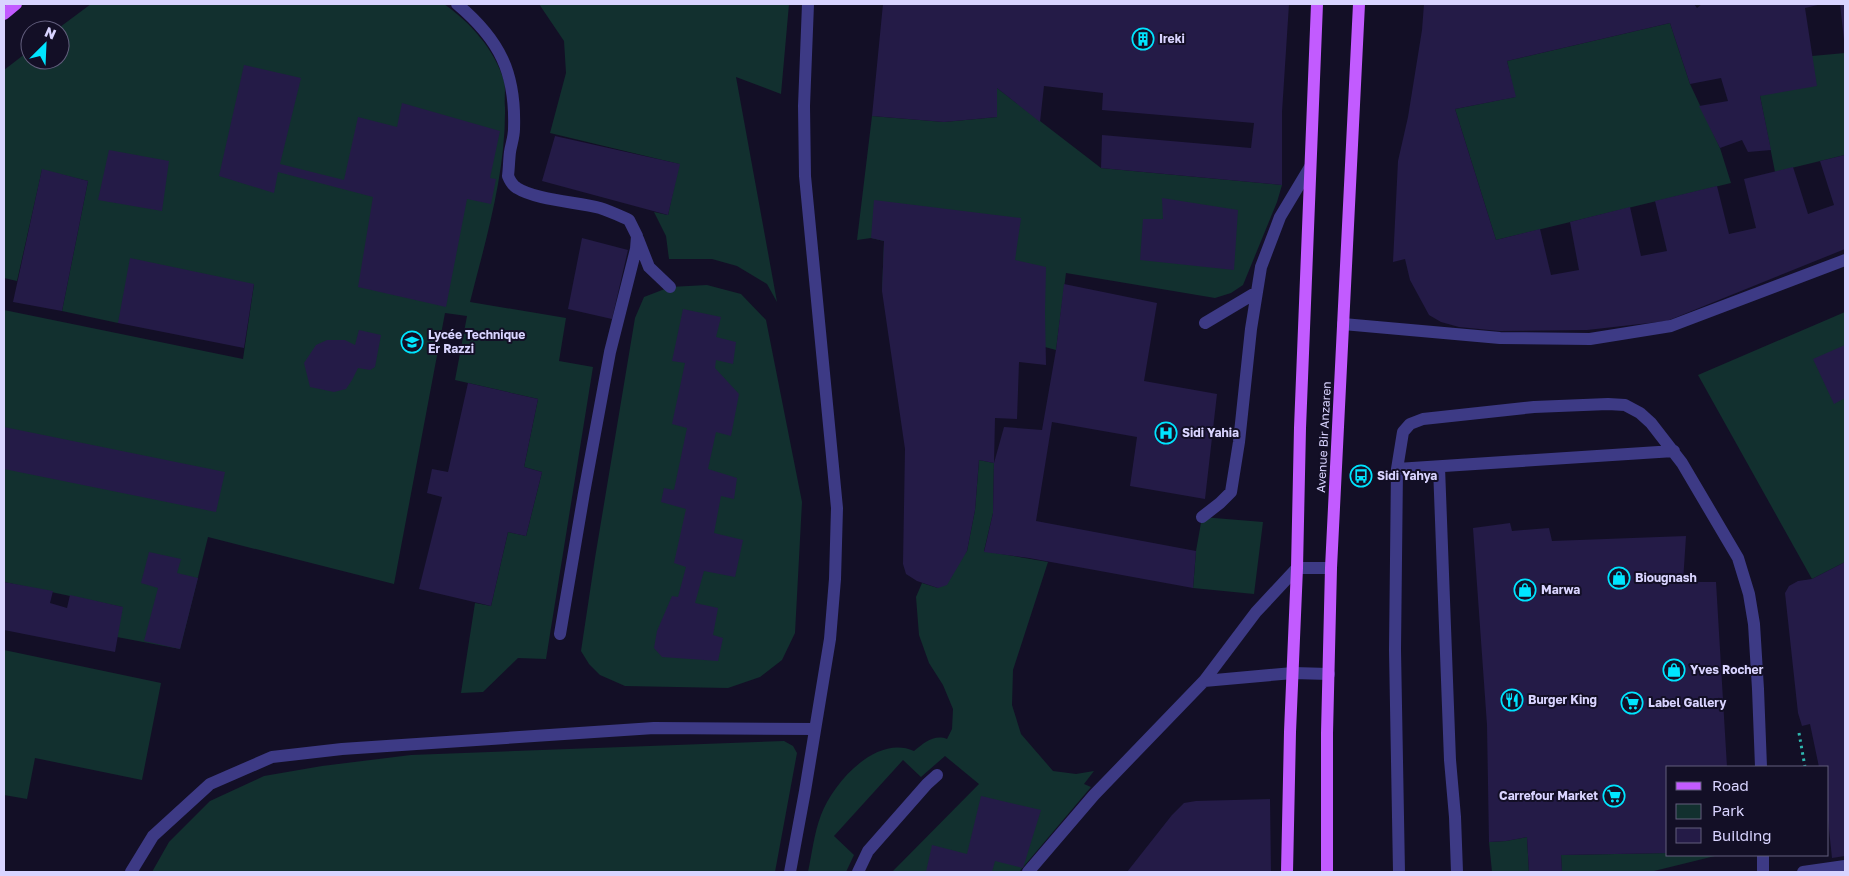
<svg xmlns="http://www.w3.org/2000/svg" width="1849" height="876" font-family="'Golos Text',sans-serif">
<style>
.green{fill:#12302f}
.building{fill:#241b47}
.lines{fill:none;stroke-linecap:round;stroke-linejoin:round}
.path{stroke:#2fb8b0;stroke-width:3;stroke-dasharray:2.5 4;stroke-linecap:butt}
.minor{stroke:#3d3a85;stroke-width:12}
.major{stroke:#c25bff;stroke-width:12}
.labels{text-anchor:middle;stroke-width:4;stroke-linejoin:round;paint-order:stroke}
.poi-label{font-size:12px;font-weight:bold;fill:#d9d4ff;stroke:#130f26;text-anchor:start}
.street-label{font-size:12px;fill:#d9d4ff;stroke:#130f26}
</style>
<rect width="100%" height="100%" fill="#130f26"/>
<path class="green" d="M91,4h353c26,18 51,46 60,77 2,7 0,18 1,26 1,66 -19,132 -35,195l96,16 -7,43 34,6 -47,292 -28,-1 -35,34 -22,1 14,-90 16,3 17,-74 18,4 16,-64 -18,-5 14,-68 -83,-19 12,-64 -22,-3 -51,271 -186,-47 -28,112 -63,-12 5,-30 -118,-25v-272l239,49 11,-75 -136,39 -56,-12 26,-130 -46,-11 -25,111 -13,-3v-208l26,-20v10h30v-30h-4z
M539,4h250l-8,90 -45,-17 41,225 -10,-18 -30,-18 -25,-7h-43l-3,-23 -12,-24 14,3 11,-51 -129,-31 16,-60 -2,-32z
M1670,23l20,61 30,64 11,35 -235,57 -41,-131 60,-12 -8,-36z
M1845,53v102l-70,17 -15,-76 52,-40z
M997,88l104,80 181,17 -5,17 -34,83 -12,8 -16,5 -149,-25 -10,77 -11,-3 -1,-35 -162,-21 2,-50 -13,-3 -14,2 15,-124 72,6 53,-5z
M707,285l34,9 25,26 36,182 -7,131 -13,27 -22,17 -32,11 -103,-2 -25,-11 -11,-11 -8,-13 14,-93 40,-240 9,-21 26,-10z
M1845,312v250l-33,17 -114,-204z
M979,460l15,3 -1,50 -9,38 64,11 -35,108 -1,35 9,29 32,37 23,3 18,-3 -10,13 7,3 -72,85h-127l87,-88 -34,-28 -24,21 -18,-17 -69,76 20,19 -8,17h-38c4,-18 6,-39 13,-57 12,-32 55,-81 93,-64 10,-8 20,-17 33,-12l5,-10 1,-20 -10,-24 -14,-22 -10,-28 -3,-38 6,-14 16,5 29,-37 8,-41z
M1202,517l61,5 -9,72 -61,-6 3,-37z
M4,650l157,33 -19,97 -107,-22 -8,41 -23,-4z
M784,741l9,5 4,7 -22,119h-623l17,-30 41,-41 54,-25 58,-10 89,-11z
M1527,837l2,35h-37l-3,-30 17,-1z
M1668,853v2h51l-69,17h-88l-1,-17z"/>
<path class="building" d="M883,4h406l-7,108v73l-181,-17 1,-33 149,13 3,-25 -152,-13 1,-17 -59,-7 -4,36 -43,-34v29l-53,5 -72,-6z
M1424,4h270l3,4 5,-4h120l-17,4 12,78 -57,10 11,54 -23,2 -6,-12 -22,8 -21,-42 29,-5 -7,-23 -31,6 -20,-61 -163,38 9,36 -61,12 41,131 44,-11 11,46 28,-5 -9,-48 60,-15 11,49 26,-5 -12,-50 62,-15 12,48 27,-6 -12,-49 49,-12 15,47 26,-9 -14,-44 25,-6v94l-178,72 -80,9 -88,1 -40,-4 -18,-5 -12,-7 -19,-35 -5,-21 -12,3 5,-101 10,-44 14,-87z
M1840,4h5v36h-1z
M244,65l57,13 -21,86 64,16 14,-63 39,10 5,-24 98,28 -10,47 6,1 -5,25 -24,-5 -21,108 -88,-20 15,-90 -95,-25 -4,21 -55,-17z
M555,136l125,28 -12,51 -126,-34z
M109,150l60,11 -7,50 -64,-11z
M42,169l46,12 -26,130 -49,-9z
M1162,198l76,12 -4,60 -94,-10 3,-41h20z
M874,200l147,18 -6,42 31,7 -1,45 1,53 -27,-3 -2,57 -22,-1 -1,45 10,-36 38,3 14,-80 8,-66 93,19 -13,78 73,13 -12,105 -75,-13 7,-49 -85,-15 -16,99 160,30 -3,37 -164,-30 -45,-6 9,-39 1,-50 -15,-3 -4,50 -8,41 -20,34 -9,3 -21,-7 -11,-7 -3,-10 2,-115 -23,-158 2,-50 -13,-3z
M582,238l46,12 -16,69 -44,-10z
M130,258l124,26 -10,64 -126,-25z
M683,309l38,8 -5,20 20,5 -3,22 -17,-4 -1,8 24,26 -8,42 -15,-4 -8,37 29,9 -3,21 -13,-3 -7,37 29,7 -8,37 -31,-6 -9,32 23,5 -5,27 10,3 -5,23 -56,-4 -8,-9 3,-17 15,-35 6,1 8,-30 -12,-4 12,-54 -25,-7 3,-14 10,2 13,-62 -15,-4 13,-61 -13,-2z
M359,330l22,5 -6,32 -5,3 -12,-2 -6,12 -6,9 -12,3 -24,-5 -6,-24 12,-18 11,-5h18l10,5z
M1845,345v53l-11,6 -21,-45z
M468,383l70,16 -14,68 18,5 -16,64 -18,-4 -17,74 -72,-17 23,-92 -15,-4 5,-24 16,3z
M4,427l221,45 -9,40 -212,-43z
M1510,523l2,8 37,-3 3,13 134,-5 -3,46h33l11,185h-59v86l-107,2 1,17h-33l-2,-35 -21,4 -17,1 -2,-117 -14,-197z
M149,552l32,7 -4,14 21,5 -18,71 -36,-8 14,-53 -17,-5z
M1845,562v294l-13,2 -4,-38v-53h-9l-9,-43 -8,2 -4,-13 -13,-120 4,-7 9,-5 14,-2z
M4,582l49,9 -3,12 17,5 3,-13 53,12 -8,45 -111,-22z
M981,796l60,14 -18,58 -28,-7 -3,11h-66l6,-27 35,9z
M1270,799l1,73h-144l45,-57 12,-12 12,-2z"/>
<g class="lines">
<path class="path" d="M1799,733l6,34"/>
<path class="minor" d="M457,4c43,36 59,69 57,125 0,8 -3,16 -4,23 -1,8 -1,16 -2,24 2,5 4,9 9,12 19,12 60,14 83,20 10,3 20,8 29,12l8,16 -1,13 -26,103 -26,141 -24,141
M638,239l11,28 21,20
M1205,323l52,-31
M1343,324l157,14 90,1 81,-13 174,-66
M1439,467l11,293 5,57 2,55
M1397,469l277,-18
M1202,517l18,-14 11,-11 8,-50 12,-113 10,-62 19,-50 30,-50
M1204,681l89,-8 36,1
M1763,855v17
M131,872l22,-36 57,-52 62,-27 70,-8 312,-21 161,1
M790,872l15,-81 25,-152 5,-60 2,-71 -32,-332 -1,-70 4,-102
M858,872l10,-21 59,-67 10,-9
M1028,872l66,-77 110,-114 52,-69 41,-44h34
M1399,872l-4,-222 2,-181 6,-37 7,-8 13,-5 111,-12 74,-3 17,1 15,8 11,10 31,40 56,95 11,36 5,30 4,65 3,78
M1803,872l42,-6"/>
<path class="major" d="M4,14l12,-10
M1287,872l3,-140 7,-164 3,-140 17,-424
M1327,872v-139l4,-165 28,-564"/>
</g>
<defs>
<g id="building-ring" transform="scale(1.125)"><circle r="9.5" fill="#130f26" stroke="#00e5ff" stroke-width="1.5"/><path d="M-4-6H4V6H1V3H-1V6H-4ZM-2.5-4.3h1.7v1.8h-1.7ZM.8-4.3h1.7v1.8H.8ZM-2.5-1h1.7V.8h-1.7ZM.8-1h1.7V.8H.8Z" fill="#00e5ff"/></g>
<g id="school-ring" transform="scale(1.125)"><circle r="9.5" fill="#130f26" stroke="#00e5ff" stroke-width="1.5"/><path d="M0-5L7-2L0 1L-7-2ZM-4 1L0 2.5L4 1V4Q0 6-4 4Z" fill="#00e5ff"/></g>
<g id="hospital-ring" transform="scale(1.125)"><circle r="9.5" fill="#130f26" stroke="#00e5ff" stroke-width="1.5"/><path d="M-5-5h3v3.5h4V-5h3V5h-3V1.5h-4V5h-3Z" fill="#00e5ff"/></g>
<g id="bus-ring" transform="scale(1.125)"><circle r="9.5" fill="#130f26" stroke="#00e5ff" stroke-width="1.5"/><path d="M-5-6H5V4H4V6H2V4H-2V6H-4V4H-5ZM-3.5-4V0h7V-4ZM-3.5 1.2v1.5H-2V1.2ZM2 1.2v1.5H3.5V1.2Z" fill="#00e5ff"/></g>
<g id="shop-ring" transform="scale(1.125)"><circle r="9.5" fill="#130f26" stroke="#00e5ff" stroke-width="1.5"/><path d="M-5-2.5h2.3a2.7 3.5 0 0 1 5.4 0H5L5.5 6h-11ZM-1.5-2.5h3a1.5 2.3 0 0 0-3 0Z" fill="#00e5ff"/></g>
<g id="restaurant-ring" transform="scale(1.125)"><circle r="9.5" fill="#130f26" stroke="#00e5ff" stroke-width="1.5"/><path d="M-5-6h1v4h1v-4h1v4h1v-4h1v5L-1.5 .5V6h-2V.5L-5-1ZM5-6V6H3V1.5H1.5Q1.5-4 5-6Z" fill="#00e5ff"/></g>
<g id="supermarket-ring" transform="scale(1.125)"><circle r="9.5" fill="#130f26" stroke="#00e5ff" stroke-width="1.5"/><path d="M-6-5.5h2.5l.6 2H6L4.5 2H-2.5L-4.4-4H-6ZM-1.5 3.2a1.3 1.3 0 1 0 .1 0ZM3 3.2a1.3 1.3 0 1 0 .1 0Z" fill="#00e5ff"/></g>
</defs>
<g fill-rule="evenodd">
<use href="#building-ring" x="1143" y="39"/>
<use href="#school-ring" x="412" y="342"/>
<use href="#hospital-ring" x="1166" y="433"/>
<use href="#bus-ring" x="1361" y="476"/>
<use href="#shop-ring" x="1619" y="578"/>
<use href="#shop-ring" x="1525" y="590"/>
<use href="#shop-ring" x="1674" y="670"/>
<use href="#restaurant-ring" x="1512" y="700"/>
<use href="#supermarket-ring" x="1632" y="703"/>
<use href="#supermarket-ring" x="1614" y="796"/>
</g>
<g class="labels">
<g class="poi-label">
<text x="1159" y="43">Ireki</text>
<text x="428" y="339">Lycée Technique<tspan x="428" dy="14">Er Razzi</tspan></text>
<text x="1182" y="437">Sidi Yahia</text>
<text x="1377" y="480">Sidi Yahya</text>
<text x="1635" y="582">Biougnash</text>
<text x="1541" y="594">Marwa</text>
<text x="1690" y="674">Yves Rocher</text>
<text x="1528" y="704">Burger King</text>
<text x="1648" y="707">Label Gallery</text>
<text x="1598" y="800" text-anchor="end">Carrefour Market</text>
</g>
<g class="street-label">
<text transform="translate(1324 437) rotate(-87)" y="4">Avenue Bir Anzaren</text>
</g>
</g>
<rect width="1849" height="876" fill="none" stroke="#d9d4ff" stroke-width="10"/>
<rect x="1666" y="766" width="162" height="90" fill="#130f26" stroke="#625e7d"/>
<rect x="1676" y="782" width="25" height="8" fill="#c25bff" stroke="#625e7d"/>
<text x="1712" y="791" font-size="15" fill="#d9d4ff">Road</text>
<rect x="1676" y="804" width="25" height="15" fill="#12302f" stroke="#625e7d"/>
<text x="1712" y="816" font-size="15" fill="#d9d4ff">Park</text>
<rect x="1676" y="828" width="25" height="15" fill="#241b47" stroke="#625e7d"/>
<text x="1712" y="841" font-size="15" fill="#d9d4ff">Building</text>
<g transform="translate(45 45) rotate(24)"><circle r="24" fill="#130f26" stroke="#625e7d"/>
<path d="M0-4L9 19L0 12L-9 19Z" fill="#00e5ff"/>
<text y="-8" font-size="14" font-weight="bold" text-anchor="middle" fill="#d9d4ff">N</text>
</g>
</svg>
